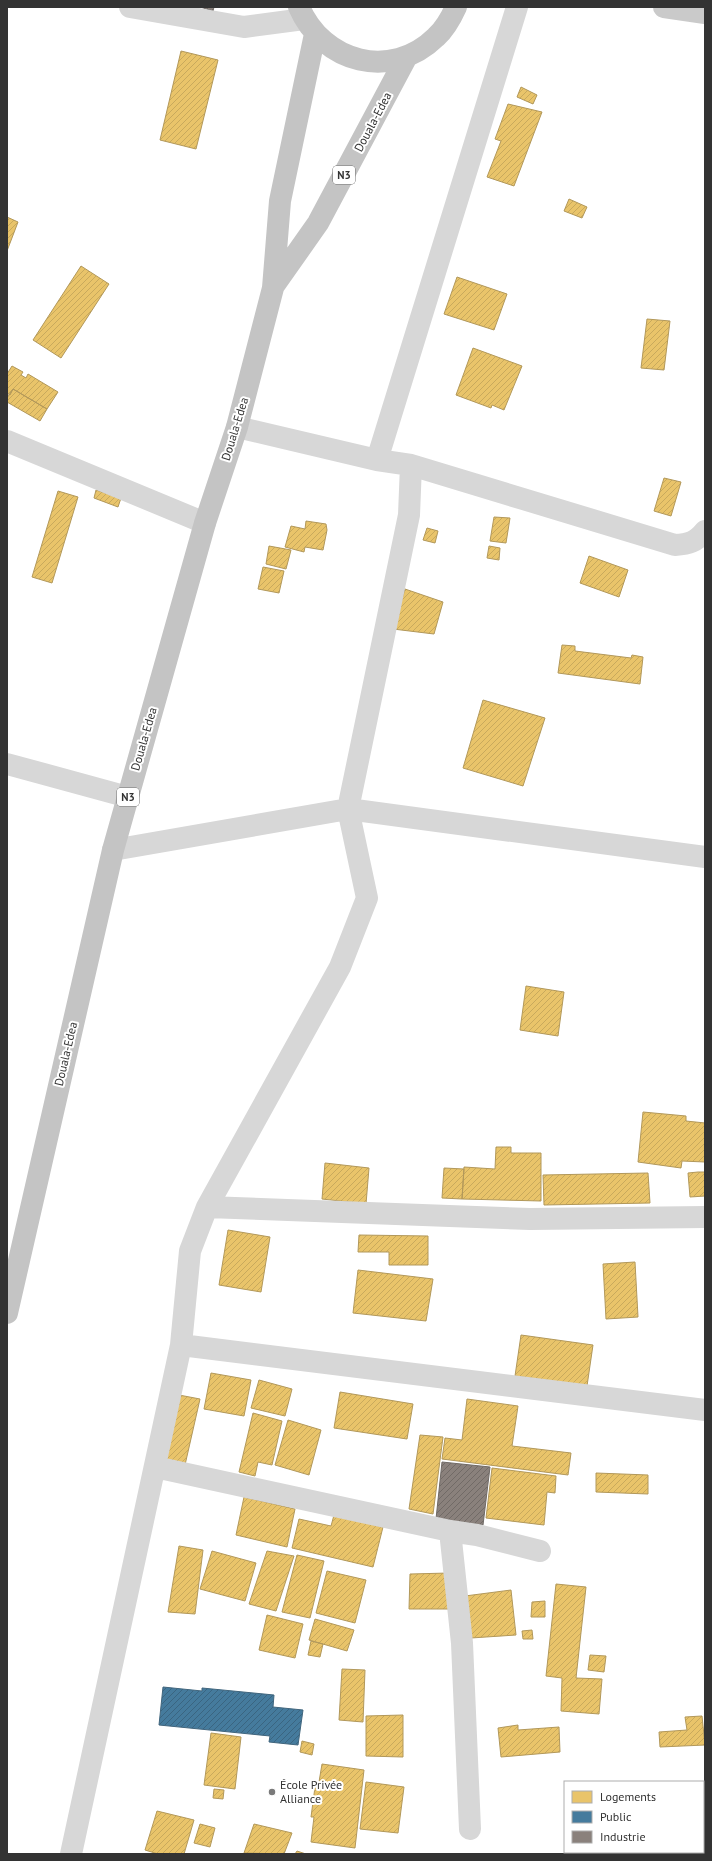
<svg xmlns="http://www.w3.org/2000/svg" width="712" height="1861" font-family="'PT Sans',sans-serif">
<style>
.homes{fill:url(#homes-hatch);stroke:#b2985a}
.public{fill:url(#public-hatch);stroke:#40657d}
.industry{fill:url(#industry-hatch);stroke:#706a66}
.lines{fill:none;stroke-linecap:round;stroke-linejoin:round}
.minor{stroke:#d7d7d7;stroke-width:22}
.major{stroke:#cacaca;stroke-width:22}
.highway{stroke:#c4c4c4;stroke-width:22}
.poi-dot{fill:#7a7a7a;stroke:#fff;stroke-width:1.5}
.labels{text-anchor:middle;stroke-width:4;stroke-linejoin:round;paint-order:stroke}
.shield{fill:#fff;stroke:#707070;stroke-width:1}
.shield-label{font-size:11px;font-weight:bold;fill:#333}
.street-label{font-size:12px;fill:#333;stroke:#fff}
.poi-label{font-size:12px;fill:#333;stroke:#fff;text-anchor:start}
</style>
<defs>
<pattern id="homes-hatch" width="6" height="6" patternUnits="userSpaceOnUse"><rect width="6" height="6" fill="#e9c46a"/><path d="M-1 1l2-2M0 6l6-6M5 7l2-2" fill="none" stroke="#c8a95c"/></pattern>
<pattern id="public-hatch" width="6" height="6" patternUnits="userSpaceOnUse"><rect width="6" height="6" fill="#457b9d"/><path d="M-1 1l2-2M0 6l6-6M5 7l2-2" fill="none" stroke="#3a6581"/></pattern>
<pattern id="industry-hatch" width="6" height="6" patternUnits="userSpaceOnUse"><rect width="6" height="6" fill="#8a817c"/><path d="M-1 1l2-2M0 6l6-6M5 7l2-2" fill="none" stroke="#716a66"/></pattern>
</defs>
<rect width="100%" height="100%" fill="#fff"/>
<path class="homes" d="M181,51l37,9 -22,89 -36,-9z
M521,87l16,8 -4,9 -16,-7z
M508,104l34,8 -28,74 -27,-9 14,-36 -6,-2z
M569,199l18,8 -5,11 -18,-7z
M7,217l11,5 -11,29z
M81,266l28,18 -48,74 -28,-18z
M457,277l50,17 -13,36 -50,-16z
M647,319l23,2 -6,49 -23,-2z
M473,348l49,18 -18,44 -12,-5 -1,3 -35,-13z
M12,366l11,6 -2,3 5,3 2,-4 30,18 -11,17 -34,-20 -3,6 -3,-2v-19z
M13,389l34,20 -7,12 -33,-19v-4z
M664,478l17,4 -10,34 -17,-5z
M96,490l25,8 -3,9 -24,-9z
M58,491l20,6 -26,86 -20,-6z
M494,517l16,1 -4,25 -16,-2z
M306,521l20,3 1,6 -4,20 -18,-3 -1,5 -19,-5 6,-21 14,3z
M427,528l11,3 -3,12 -12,-3z
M269,546l22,4 -5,19 -20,-5z
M489,546l11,2 -1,12 -12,-2z
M589,556l39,14 -9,27 -39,-14z
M263,567l21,4 -5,22 -21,-4z
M405,589l38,13 -9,32 -41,-5z
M562,645l13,1v5l56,7 1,-3 11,2 -3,27 -82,-11z
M483,700l62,18 -22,68 -60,-18z
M526,986l38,6 -6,44 -38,-6z
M643,1112l43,4v5l19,2v39l-23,-1 -1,7 -43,-6z
M496,1147h15v6h30v48l-79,-2 2,-32 31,2z
M325,1163l44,5 -3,36 -44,-5z
M444,1168l20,1 -2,30 -20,-1z
M698,1172h7v24l-15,1 -2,-24z
M648,1173l2,30 -106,2 -1,-30z
M228,1230l42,7 -9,55 -42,-7z
M359,1235l69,1v29h-39v-13h-31z
M635,1262l3,55 -32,2 -3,-55z
M358,1270l75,9 -7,42 -73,-8z
M521,1335l72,10 -6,41 -72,-10z
M211,1373l40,7 -7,36 -40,-7z
M259,1380l33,9 -7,27 -34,-8z
M340,1392l73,12 -6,35 -73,-11z
M179,1395l21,4 -15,66 -21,-5z
M467,1399l51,7 -6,40 59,7 -3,22 -126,-16 3,-21 17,2z
M253,1413l29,8 -10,44 -14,-3 -3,14 -16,-4z
M288,1420l33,10 -12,45 -34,-10z
M420,1435l23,2 -10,77 -24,-5z
M492,1468l64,8 -1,17 -8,-1 -3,33 -58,-7z
M596,1473l52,2v19l-52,-2z
M244,1497l51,12 -8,38 -51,-12z
M334,1515l49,12 -10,40 -81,-19 7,-29 32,7z
M179,1546l24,4 -8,64 -27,-2z
M212,1551l44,12 -11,38 -45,-12z
M267,1551l27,5 -18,55 -27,-7z
M297,1555l27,6 -14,57 -28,-6z
M327,1571l39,9 -11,43 -39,-10z
M449,1573l2,36h-42l1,-35z
M556,1584l30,3 -10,91 26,1 -3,35 -38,-3 1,-33 -16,-2z
M511,1590l5,45 -45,3 -6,-42z
M545,1601v16h-14l1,-15z
M267,1615l36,9 -8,34 -36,-8z
M315,1619l39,11 -7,21 -38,-11z
M532,1630l1,9h-10l-1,-8z
M311,1641l12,3 -3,13 -12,-2z
M590,1655l16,1 -2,16 -16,-2z
M342,1669l23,1 -2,52 -24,-2z
M403,1715v42l-37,-1v-40z
M702,1716l3,29 -45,2 -1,-15 28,-2 -2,-13z
M518,1725v5l41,-3 1,25 -59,5 -3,-29z
M211,1733l30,4 -6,52 -31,-4z
M302,1741l12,3 -2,11 -12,-3z
M322,1764l42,6 -9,78 -44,-6 3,-25h-3l4,-30 3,1z
M366,1782l38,5 -6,46 -38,-4z
M214,1789l10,1 -1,9 -10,-1z
M157,1811l37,9 -10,34h-26l-13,-4z
M200,1824l15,4 -5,19 -16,-4z
M254,1824l38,9 -8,21 -40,-1z
M297,1851l9,3h-11z
M594,1852h46l1,2h-47z"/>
<path class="public" d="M163,1687l39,4v-3l72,7 -1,12 30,3 -5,35 -29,-3 1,-6 -111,-11z"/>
<path class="industry" d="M200,7h14l-1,4z
M442,1462l48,5 -7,58 -47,-6z"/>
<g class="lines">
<path class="minor" d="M130,7l114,20 60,-8
M7,441l198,82
M377,460l140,-453
M411,465l264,80c14,-1 21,-3 30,-14
M7,764l121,33
M113,850l235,-41 357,48
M207,1207l323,12 175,-2
M181,1345l524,65
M155,1467l295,64 27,4 63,16
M450,1531l12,112 8,186
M71,1854l110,-509 9,-94 17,-44 133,-240 27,-69 -19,-89 61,-294 2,-50 -34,-5 -140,-33"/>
<path class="major" d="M664,7l41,6"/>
<path class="highway" d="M299,7c24,56 92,74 137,30 9,-8 15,-19 20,-30
M273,287l45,-64 89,-167
M7,1313l106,-463 92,-327 32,-96 36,-139 7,-87 35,-167"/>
</g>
<circle class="poi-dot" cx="272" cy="1792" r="4"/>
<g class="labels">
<g class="shield">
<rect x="333" y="166" width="22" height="18" rx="3"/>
<rect x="117" y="788" width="22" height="18" rx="3"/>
</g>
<g class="shield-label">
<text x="344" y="179">N3</text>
<text x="128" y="801">N3</text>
</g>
<g class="street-label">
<text transform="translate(373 122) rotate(-62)" y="4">Douala-Edea</text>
<text transform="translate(235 429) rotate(-73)" y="4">Douala-Edea</text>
<text transform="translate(144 739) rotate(-74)" y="4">Douala-Edea</text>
<text transform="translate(66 1054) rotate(-77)" y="4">Douala-Edea</text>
</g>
<g class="poi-label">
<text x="280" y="1789">École Privée<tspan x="280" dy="14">Alliance</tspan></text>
</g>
</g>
<rect width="712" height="1861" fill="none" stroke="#333333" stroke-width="16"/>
<rect x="564" y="1781" width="140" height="72" fill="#ffffff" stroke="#adadad"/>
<rect x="572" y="1791" width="20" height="12" fill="#e9c46a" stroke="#adadad"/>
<text x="600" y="1801" font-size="12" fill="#333333">Logements</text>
<rect x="572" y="1811" width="20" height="12" fill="#457b9d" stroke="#adadad"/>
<text x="600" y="1821" font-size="12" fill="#333333">Public</text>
<rect x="572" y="1831" width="20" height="12" fill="#8a817c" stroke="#adadad"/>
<text x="600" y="1841" font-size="12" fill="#333333">Industrie</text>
</svg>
